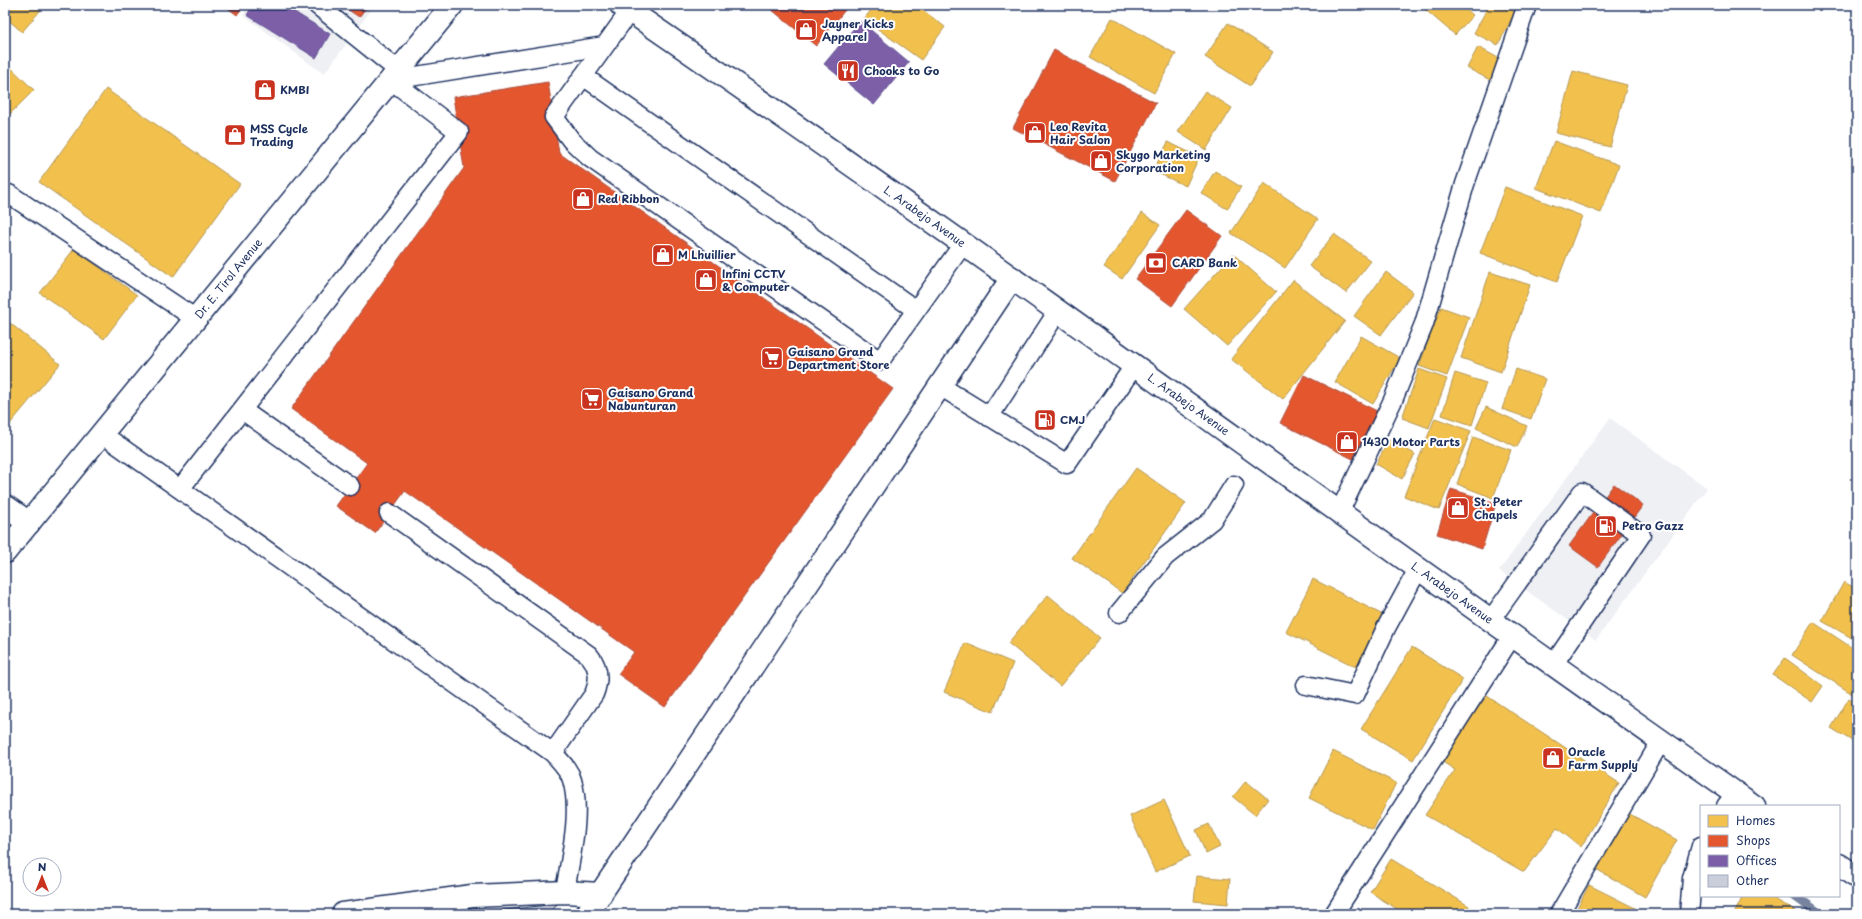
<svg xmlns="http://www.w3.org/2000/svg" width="1862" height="919" font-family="'Playpen Sans',sans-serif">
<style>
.built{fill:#eff0f4}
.homes{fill:#f2c14e;stroke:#b29553}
.shops{fill:#e4572e;stroke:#a84b3c}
.offices{fill:#7b5ea7;stroke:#5e5091}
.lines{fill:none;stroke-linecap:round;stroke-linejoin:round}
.stream{stroke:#77839f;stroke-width:10}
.building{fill:#caceda;stroke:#1b2f5e}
.lane-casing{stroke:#1b2f5e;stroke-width:21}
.street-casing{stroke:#1b2f5e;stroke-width:25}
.secondary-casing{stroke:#1b2f5e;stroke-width:25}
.primary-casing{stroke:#1b2f5e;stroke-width:25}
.lane{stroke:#fff;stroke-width:18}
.street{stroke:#fff;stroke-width:22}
.secondary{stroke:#fff;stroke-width:22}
.primary{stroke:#fff;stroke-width:22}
.labels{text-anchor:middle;stroke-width:4;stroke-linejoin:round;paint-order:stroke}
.poi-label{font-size:11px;font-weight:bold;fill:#1b2f5e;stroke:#fff;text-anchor:start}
.street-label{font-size:11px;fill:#1b2f5e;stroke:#fff}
</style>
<rect width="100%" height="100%" fill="#fff"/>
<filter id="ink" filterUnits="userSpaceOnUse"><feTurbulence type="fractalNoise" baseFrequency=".025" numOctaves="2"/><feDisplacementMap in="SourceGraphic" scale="8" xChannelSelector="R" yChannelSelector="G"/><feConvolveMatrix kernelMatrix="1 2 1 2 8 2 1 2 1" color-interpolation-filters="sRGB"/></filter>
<g filter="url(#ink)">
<path class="built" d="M250,5h125l-51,69 -81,-59z
M1610,418l97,70 -111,152 -97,-69z"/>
<path class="homes" d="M5,5h40l-23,27 -17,-15z
M875,5h41l29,22 -24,33 -57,-41z
M1423,5h38l12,10 -18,20 -33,-28z
M1489,5h13l13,7 -17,33 -24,-12z
M1112,18l64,36 -22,39 -64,-36z
M1228,23l45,29 -23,34 -45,-29z
M1478,47l24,13 -10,21 -25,-13z
M5,62l29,28 -29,29z
M1573,71l54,14 -17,62 -54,-14z
M106,89l134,95 -67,93 -134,-95z
M1205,91l27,17 -26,42 -28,-18z
M1554,141l65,24 -18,48 -65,-25z
M1168,142l31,15 -13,29 -33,-15z
M1215,171l26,16 -14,22 -26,-16z
M1264,183l54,36 -33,49 -54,-35z
M1505,187l77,29 -25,66 -77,-29z
M1142,213l18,12 -38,54 -18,-12z
M1334,234l37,27 -25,32 -37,-27z
M74,249l63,46 -33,44 -64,-46z
M1233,254l43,38 -49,54 -43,-37z
M1386,272l27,20 -32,43 -27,-19z
M1490,272l40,13 -29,87 -40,-14z
M1293,280l52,41 -62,78 -52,-40z
M1441,307l28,10 -22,59 -28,-10z
M10,323l50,41 -55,66v-101z
M1361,336l39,22 -27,46 -38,-22z
M1419,369l28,10 -18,49 -27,-10z
M1516,369l29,10 -14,40 -29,-10z
M1455,373l31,10 -14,42 -30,-10z
M1486,407l41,19 -10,21 -41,-19z
M1435,418l36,13 -32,79 -35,-14z
M1473,437l38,13 -18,48 -36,-14z
M1389,440l26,14 -13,25 -26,-15z
M1136,468l50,35 -64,90 -50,-35z
M1313,579l70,36 -27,52 -70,-35z
M1844,582l13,7v52l-35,-20z
M1048,595l52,43 -40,48 -52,-43z
M1813,622l44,29v46l-65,-42z
M965,643l48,20 -20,49 -49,-20z
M1412,647l51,32 -50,81 -52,-31z
M1785,658l38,28 -11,16 -39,-27z
M1487,696l132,87 -38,64 -24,-19 -33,44 -99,-57 30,-45 -17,-11z
M1849,698l8,5v41l-26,-16z
M1333,751l63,32 -23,47 -64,-32z
M1246,781l22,18 -13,16 -22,-18z
M1164,800l26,56 -35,16 -25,-56z
M1628,813l49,27 -32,57 -49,-28z
M1209,824l11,23 -14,7 -10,-24z
M1391,859l78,47 -5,8h-59l-35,-22z
M1197,876l33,3 -2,25 -34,-3z
M1589,885l46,23 -3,6h-58z
M1743,896h26l27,15 -2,3h-60z"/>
<path class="shops" d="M224,5h20l-7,10z
M341,5h27l-9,12z
M766,5h83l-33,41z
M1054,50l102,53 -41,78 -102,-53z
M548,82l11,71 334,236 -228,318 -47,-33 16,-22 -229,-161 -30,42 -39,-27 31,-43 -76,-54 173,-241 -11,-71z
M1186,210l36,26 -50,70 -37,-27z
M1304,375l73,36 -24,48 -73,-36z
M1614,484l29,21 -45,62 -29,-21z
M1451,489l45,14 -14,46 -45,-15z"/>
<path class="offices" d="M253,5h30l47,29 -14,24 -69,-43z
M860,21l49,41 -35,43 -50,-41z"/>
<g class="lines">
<path class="stream" d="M1795,896l25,18"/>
</g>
<path class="building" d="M557,904l-7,10h-81z"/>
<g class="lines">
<g class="lane-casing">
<path id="lane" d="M317,5l82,66
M634,5l-80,112 17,23 19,18 290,203 83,-117
M583,76l333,234
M391,80l213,-34
M9,194l187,125
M940,386l127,78 67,-98
M242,410l108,76
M989,417l69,-106
M102,434l451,319c7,8 16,16 19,27 10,33 -2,78 -7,112
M180,489l279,-357 -68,-52
M389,513l200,142c10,12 11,24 5,39l-41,59
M1339,513l54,-113 31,-76 41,-140 62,-179
M1119,613l46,-56 47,-37 22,-35
M1490,621l92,-129 59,43 -88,130
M1306,685l49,10 31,-67 32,-59
M1726,806l10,-13
M1334,914l178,-278
M1559,914l102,-173
M1689,914l3,-36 9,-32"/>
</g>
<g class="street-casing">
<path id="street" d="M5,506l24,17
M343,914l129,-18 93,-4 36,2
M587,914l425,-636"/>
</g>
<g class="secondary-casing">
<g id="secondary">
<path id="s1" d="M5,552l447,-547"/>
</g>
</g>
<g class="primary-casing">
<g id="primary">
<path id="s2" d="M621,5c382,261 754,537 1133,801"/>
<path d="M1839,865l18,12"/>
</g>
</g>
<use href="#lane" class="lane"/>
<use href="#street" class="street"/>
<use href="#secondary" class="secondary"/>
<use href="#primary" class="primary"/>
</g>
</g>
<defs>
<g id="shop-square" transform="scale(1.15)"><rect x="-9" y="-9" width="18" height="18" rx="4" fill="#c8321e" stroke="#fff"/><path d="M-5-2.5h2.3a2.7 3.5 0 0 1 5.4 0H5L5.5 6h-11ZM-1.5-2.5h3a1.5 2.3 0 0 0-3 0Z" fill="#fff"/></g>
<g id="restaurant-square" transform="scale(1.15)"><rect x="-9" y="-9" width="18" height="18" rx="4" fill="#c8321e" stroke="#fff"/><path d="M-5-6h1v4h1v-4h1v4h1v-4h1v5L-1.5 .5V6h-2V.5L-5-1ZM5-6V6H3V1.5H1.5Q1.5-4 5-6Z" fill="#fff"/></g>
<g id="bank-square" transform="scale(1.15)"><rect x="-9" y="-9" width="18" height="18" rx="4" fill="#c8321e" stroke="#fff"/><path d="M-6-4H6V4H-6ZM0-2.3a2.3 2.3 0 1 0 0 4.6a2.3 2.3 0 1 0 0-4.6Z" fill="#fff"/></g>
<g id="supermarket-square" transform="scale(1.15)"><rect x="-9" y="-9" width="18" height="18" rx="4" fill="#c8321e" stroke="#fff"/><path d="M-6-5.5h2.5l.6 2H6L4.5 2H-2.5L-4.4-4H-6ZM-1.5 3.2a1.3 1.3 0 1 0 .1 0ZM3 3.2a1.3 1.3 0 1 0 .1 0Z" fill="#fff"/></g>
<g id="fuel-square" transform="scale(1.15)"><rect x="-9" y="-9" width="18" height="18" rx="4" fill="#c8321e" stroke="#fff"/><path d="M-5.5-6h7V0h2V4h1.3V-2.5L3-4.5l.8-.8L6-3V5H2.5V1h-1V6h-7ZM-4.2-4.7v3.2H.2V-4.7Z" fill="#fff"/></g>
</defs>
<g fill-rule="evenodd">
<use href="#shop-square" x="806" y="30"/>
<use href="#restaurant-square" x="848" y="71"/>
<use href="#shop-square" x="265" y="90"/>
<use href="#shop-square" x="1035" y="133"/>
<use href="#shop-square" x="235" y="135"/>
<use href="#shop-square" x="1101" y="161"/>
<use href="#shop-square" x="583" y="199"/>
<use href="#shop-square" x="663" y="255"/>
<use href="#bank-square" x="1156" y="263"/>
<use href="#shop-square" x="706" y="280"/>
<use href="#supermarket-square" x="772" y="358"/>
<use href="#supermarket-square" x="592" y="399"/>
<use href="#fuel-square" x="1045" y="420"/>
<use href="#shop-square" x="1347" y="442"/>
<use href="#shop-square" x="1458" y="508"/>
<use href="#fuel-square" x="1606" y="526"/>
<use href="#shop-square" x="1553" y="758"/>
</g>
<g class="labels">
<g class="poi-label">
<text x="822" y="28">Jayner Kicks<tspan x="822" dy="13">Apparel</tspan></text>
<text x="864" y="75">Chooks to Go</text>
<text x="280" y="94">KMBI</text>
<text x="1050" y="131">Leo Revita<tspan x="1050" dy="13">Hair Salon</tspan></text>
<text x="250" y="133">MSS Cycle<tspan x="250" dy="13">Trading</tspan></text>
<text x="1116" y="159">Skygo Marketing<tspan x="1116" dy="13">Corporation</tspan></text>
<text x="598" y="203">Red Ribbon</text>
<text x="678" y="259">M Lhuillier</text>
<text x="1172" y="267">CARD Bank</text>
<text x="722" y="278">Infini CCTV<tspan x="722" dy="13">&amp; Computer</tspan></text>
<text x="788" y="356">Gaisano Grand<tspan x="788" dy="13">Department Store</tspan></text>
<text x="608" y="397">Gaisano Grand<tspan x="608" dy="13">Nabunturan</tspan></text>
<text x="1060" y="424">CMJ</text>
<text x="1362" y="446">1430 Motor Parts</text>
<text x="1474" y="506">St. Peter<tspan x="1474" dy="13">Chapels</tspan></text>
<text x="1622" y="530">Petro Gazz</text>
<text x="1568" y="756">Oracle<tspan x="1568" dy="13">Farm Supply</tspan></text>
</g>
<g class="street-label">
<text dy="4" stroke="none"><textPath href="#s2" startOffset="370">L. Arabejo Avenue</textPath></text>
<text dy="4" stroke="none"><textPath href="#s1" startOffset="353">Dr. E. Tirol Avenue</textPath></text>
<text dy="4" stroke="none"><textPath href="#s2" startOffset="694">L. Arabejo Avenue</textPath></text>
<text dy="4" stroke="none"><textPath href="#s2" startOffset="1018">L. Arabejo Avenue</textPath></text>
</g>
</g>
<rect width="1862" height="919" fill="none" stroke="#fff" stroke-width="20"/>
<rect x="10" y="10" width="1842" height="899" fill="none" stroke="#1b2f5e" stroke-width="1.5" filter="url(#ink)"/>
<rect x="1700" y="805" width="140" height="92" fill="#ffffff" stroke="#a4acbf"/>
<rect x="1708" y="815" width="20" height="12" fill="#f2c14e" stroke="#a4acbf"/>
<text x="1736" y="825" font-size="12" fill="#1b2f5e">Homes</text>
<rect x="1708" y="835" width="20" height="12" fill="#e4572e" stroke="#a4acbf"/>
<text x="1736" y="845" font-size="12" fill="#1b2f5e">Shops</text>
<rect x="1708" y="855" width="20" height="12" fill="#7b5ea7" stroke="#a4acbf"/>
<text x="1736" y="865" font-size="12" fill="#1b2f5e">Offices</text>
<rect x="1708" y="875" width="20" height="12" fill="#caceda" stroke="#a4acbf"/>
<text x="1736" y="885" font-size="12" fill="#1b2f5e">Other</text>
<g transform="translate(42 877)"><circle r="19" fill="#ffffff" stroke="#a4acbf"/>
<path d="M0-3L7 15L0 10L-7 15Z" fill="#c8321e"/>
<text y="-6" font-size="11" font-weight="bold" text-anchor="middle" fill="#1b2f5e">N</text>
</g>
</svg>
